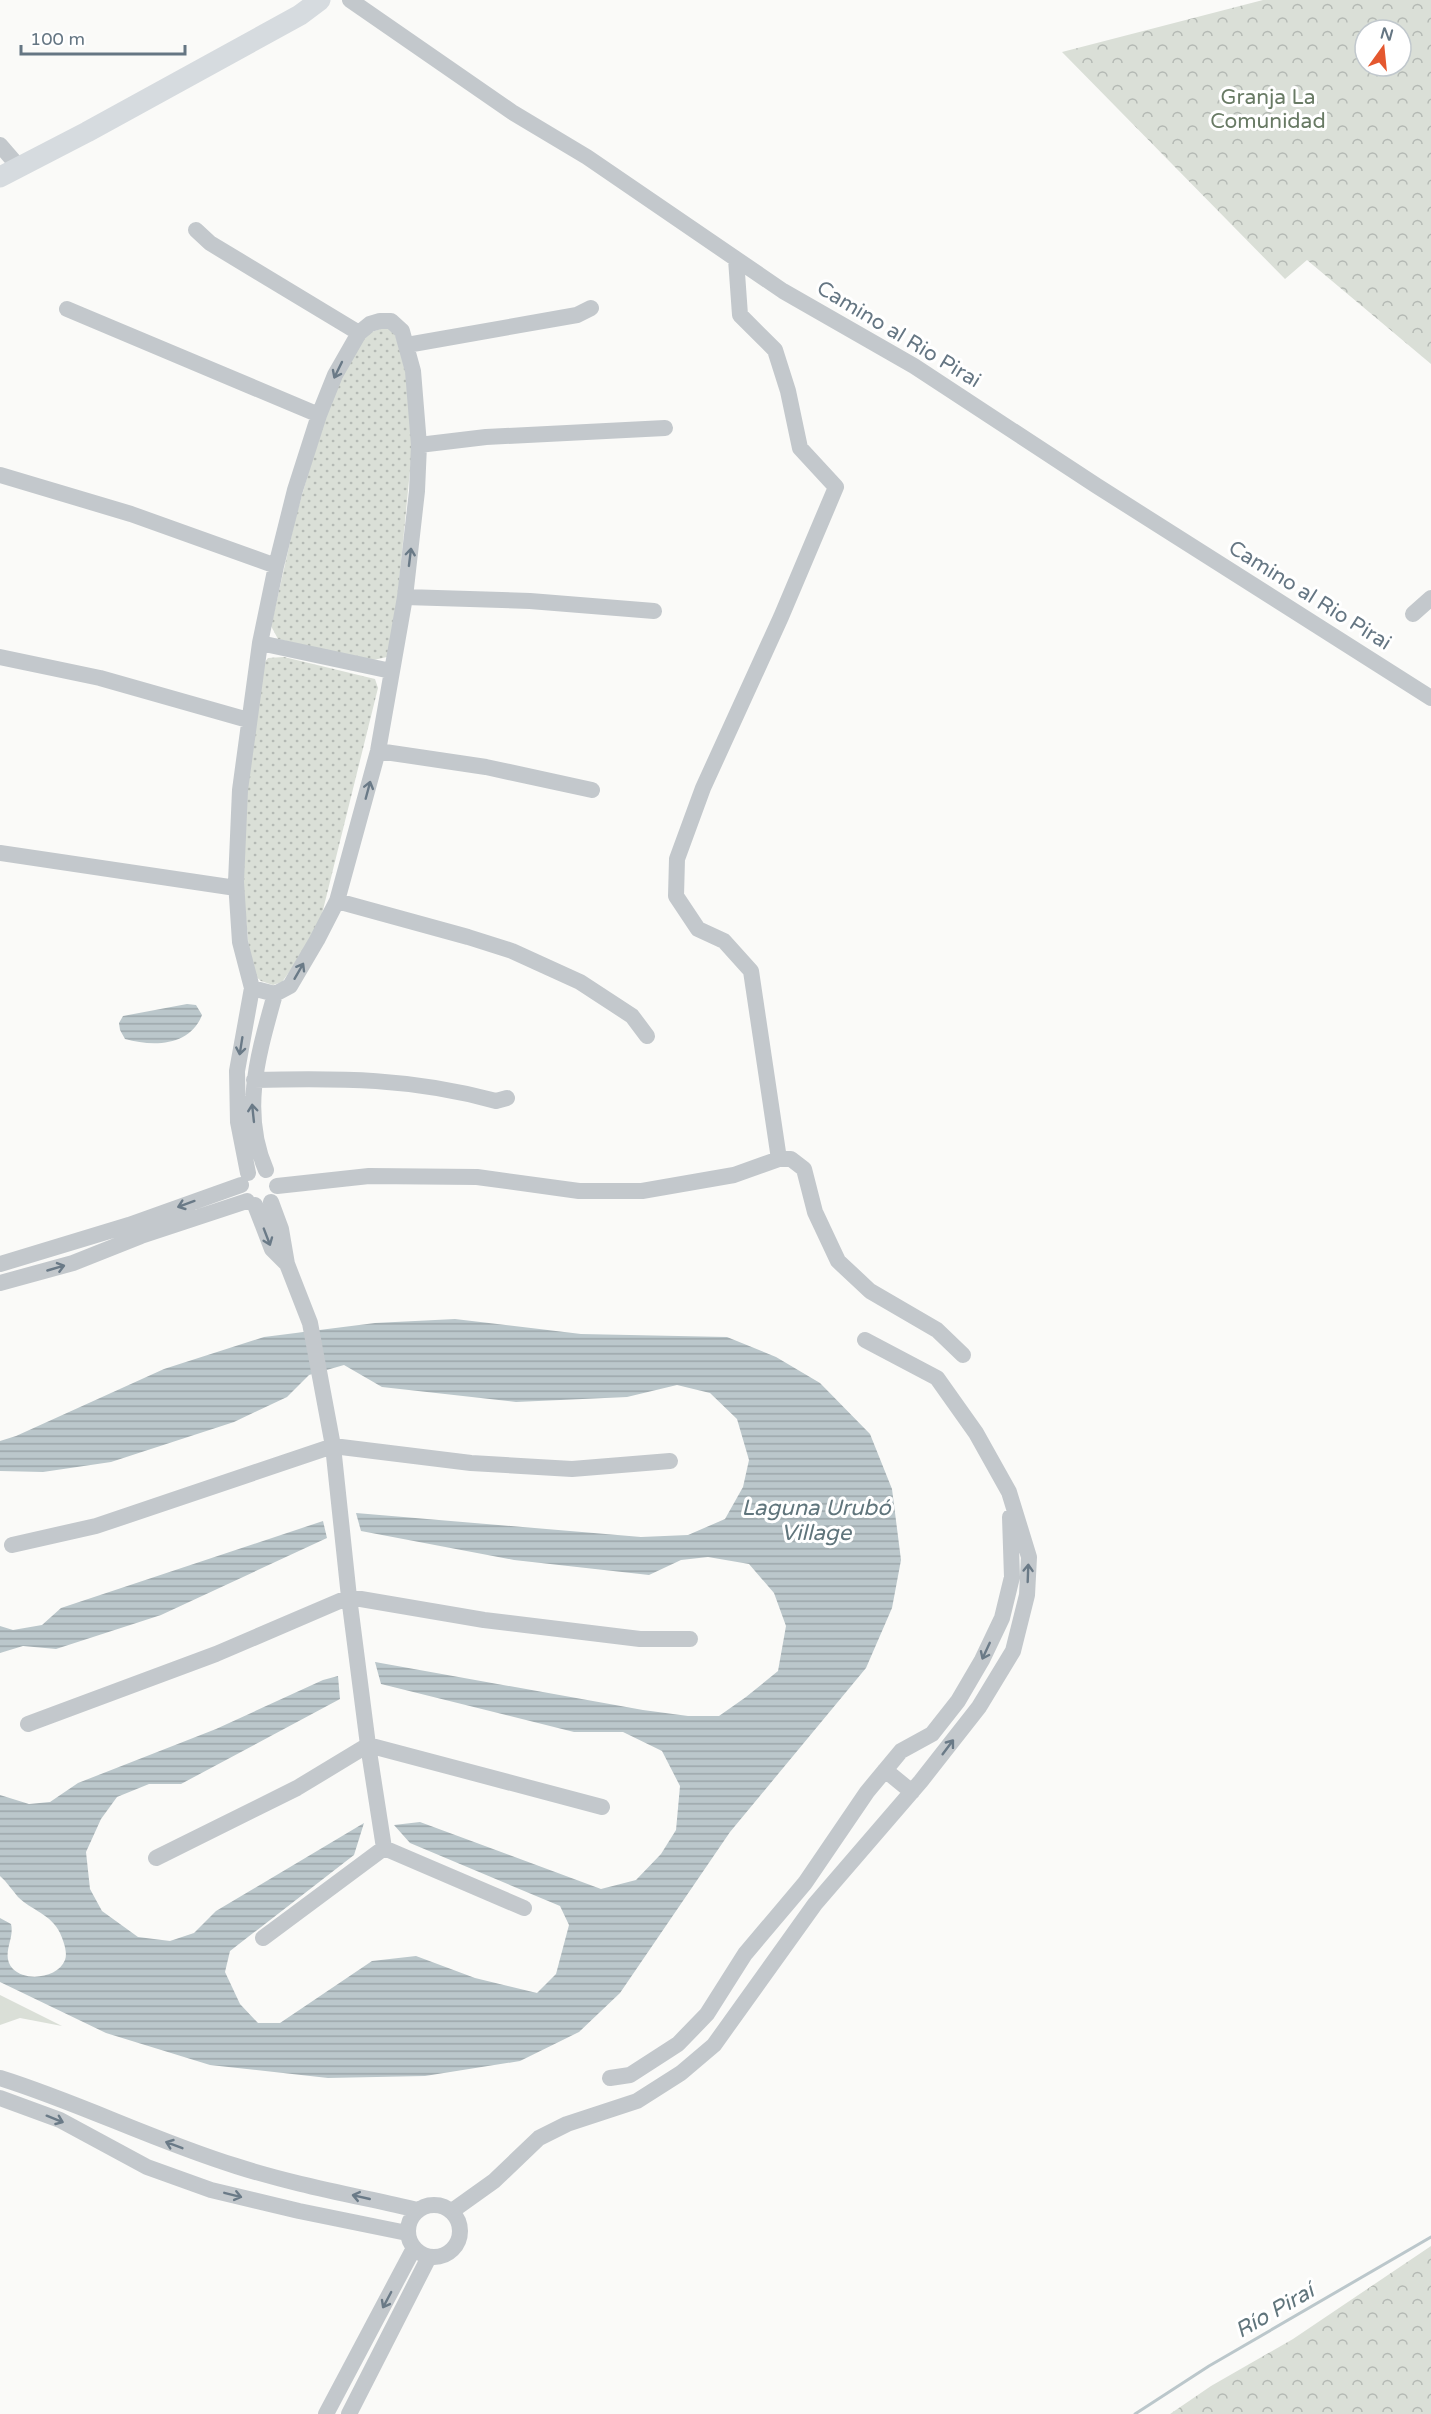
<svg xmlns="http://www.w3.org/2000/svg" width="1431" height="2414" font-family="'Varela Round',sans-serif">
<style>
.grass{fill:url(#grass-dots)}
.forest{fill:url(#forest-crowns);fill-rule:evenodd}
.garden{fill:#dadfd7}
.water{fill:url(#water-rules)}
.lines{fill:none;stroke-linecap:round;stroke-linejoin:round}
.stream{stroke:#bbc7cb;stroke-width:3}
.minor{stroke:#c3c8cc;stroke-width:16}
.major{stroke:#d6dbdf;stroke-width:21}
.oneway{stroke:#6a7a87}
.labels{text-anchor:middle;stroke-width:6;stroke-linejoin:round;paint-order:stroke}
.park-label{font-size:21px;fill:#687a64;stroke:#fff}
.street-label{font-size:21px;fill:#657683;stroke:#fff}
.water-label{font-size:22px;font-style:italic;fill:#60757c;stroke:#fff}
</style>
<defs>
<pattern id="grass-dots" width="8" height="8" patternUnits="userSpaceOnUse" patternTransform="scale(1.5)"><rect width="8" height="8" fill="#dadfd7"/><path d="M2 2h.1M6 6h.1" fill="none" stroke="#b4b9b4" stroke-width="1.8" stroke-linecap="round"/></pattern>
<pattern id="forest-crowns" width="20" height="18" patternUnits="userSpaceOnUse" patternTransform="scale(1.5)"><rect width="20" height="18" fill="#dadfd7"/><path d="M2 6a3 3 0 1 1 6 0M12 15a3 3 0 1 1 6 0" fill="none" stroke="#b4b9b4"/></pattern>
<pattern id="water-rules" width="6" height="5" patternUnits="userSpaceOnUse" patternTransform="scale(1.5)"><rect width="6" height="5" fill="#bbc7cb"/><path d="M0 2.5h6" fill="none" stroke="#9ca6aa"/></pattern>
</defs>
<rect width="100%" height="100%" fill="#fafaf8"/>
<path class="grass" d="M386,327l8,4 13,41 4,44v44l-14,143 -10,54 -18,4 -91,-22 -7,-13 25,-110 29,-101 22,-49 19,-32z
M284,657l91,22 3,9 -56,226 -14,32 -26,36 -9,3 -12,-4 -8,-7 -4,-24 -7,-74 4,-76 18,-137 4,-5z"/>
<path class="forest" d="M1263,0h168v364l-124,-104 -22,19 -223,-227zM1365,30h36v36h-36z
M1431,2246v168h-261l41,-28 82,-47z"/>
<path class="garden" d="M0,1995l62,31 -42,-8 -20,7z"/>
<path class="water" d="M187,1004l9,1 6,10c-12,31 -48,32 -77,24l-5,-9 -1,-7 4,-7z
M455,1319l126,15 146,3 49,20 44,26 50,51 22,55 9,71 -9,48 -26,60 -136,164 -110,161 -41,39 -59,29 -95,15 -97,2 -118,-13 -104,-32 -106,-51v-64l11,6c4,15 -11,31 2,45 13,13 45,9 52,-9 3,-8 -2,-20 -5,-27 -9,-19 -29,-23 -42,-36 -6,-7 -11,-15 -18,-21v-81l29,9 21,-2 28,-19 138,-54 107,-49 15,-4 2,23 -159,85h-32l-32,13 -16,22 -15,33 4,37 12,22 36,26 32,4 24,-8 22,-22 148,-88 -10,32 -124,96 -5,21 15,32 18,19h22l92,-62 44,-5 59,22 62,15 19,-19 13,-49 -9,-19 -150,-63 -16,-18 26,-3 181,67 35,-9 25,-26 15,-24 4,-44 -18,-35 -39,-19h-49l-193,-48 -6,-22 268,48 45,6h31l27,-19 32,-26 8,-45 -12,-33 -25,-29 -41,-7 -27,3 -32,15 -135,-15 -153,-29 -5,-18 285,24 47,-2 37,-16 18,-32 6,-27 -12,-41 -27,-26 -33,-8 -50,12 -111,5 -134,-15 -38,-22 -35,10 -22,22 -53,25 -123,40 -68,10 -43,-1v-30l16,-5 148,-67 100,-32 111,-14z
M323,1521l4,17 -166,77 -105,34 -33,-3 -23,7v-27l13,4 29,-5 19,-17z"/>
<g class="lines">
<path class="stream" d="M1135,2414l74,-48 222,-129"/>
<path class="minor" d="M350,0l162,112 75,45 196,134 131,75 183,120 334,212
M0,145l19,22
M196,230l14,13 149,90
M736,259l4,56 35,35 13,41 12,57 36,39 -55,130 -78,171 -26,71 -1,37 22,33 26,12 27,30 28,188
M67,309l252,106
M407,345l170,-30 14,-7
M419,445l67,-8 179,-9
M0,475l131,39 145,52
M405,597l125,4 124,10
M1413,614l18,-16
M260,643l131,28
M0,657l100,21 148,42
M378,751l108,16 106,23
M0,853l236,35
M337,901l131,36 44,14 68,31 52,34 15,20
M254,1080c87,-2 158,-2 242,21l11,-3
M266,1170c-26,-59 -7,-118 9,-176
M248,1173l-10,-51 -1,-51 15,-83 -12,-46 -4,-60 4,-92 20,-147 16,-77 19,-76 24,-75 16,-40 24,-42 11,-9 10,-3h11l11,10 11,40 6,74 -2,46 -12,106 -27,154 -41,150 -20,39 -27,46 -15,8 -23,-6
M277,1186l92,-10 108,1 102,14h63l92,-16 45,-16h12l13,10 11,43 23,49 32,30 67,39 26,25
M271,1202l10,27 6,35 23,59 23,123 16,151 19,148 16,103
M255,1205l17,44 15,15
M0,1264l129,-39 112,-40
M0,1283l73,-20 68,-27 106,-35
M12,1545l84,-19 237,-80 138,17 101,6 98,-8
M28,1724l188,-70 133,-57 135,23 156,19h50
M885,1770l27,22
M156,1858l141,-70 71,-43 234,62
M263,1938l121,-90 140,60
M0,2078c80,25 155,63 236,88 59,19 122,30 182,44
M610,2078l20,-3 48,-31 29,-30 38,-60 60,-71 62,-91 34,-41 31,-17 26,-33 24,-41 20,-42 10,-41 -2,-60
M0,2098l60,22 87,47 64,23 88,21 108,22
M408 2231a26 26 0 1 1 52 0a26 26 0 1 1-52 0Z
M452,2211l42,-30 45,-43 28,-14 70,-23 44,-28 33,-28 101,-141 106,-123 58,-74 34,-56 14,-56 2,-38 -20,-65 -33,-59 -39,-55 -72,-38
M326,2414l88,-166
M349,2414l80,-157"/>
<path class="major" d="M0,177l87,-45 213,-117 20,-15"/>
</g>
<defs><path id="oneway-shaft" d="M-6 0H5M1.5-3L5.5 0L1.5 3" fill="none" stroke-width="1.6" stroke-linecap="round" stroke-linejoin="round" transform="scale(1.5)"/></defs>
<g class="oneway">
<use href="#oneway-shaft" transform="translate(338 370) rotate(116)"/>
<use href="#oneway-shaft" transform="translate(410 557) rotate(-83)"/>
<use href="#oneway-shaft" transform="translate(368 790) rotate(-75)"/>
<use href="#oneway-shaft" transform="translate(299 971) rotate(-60)"/>
<use href="#oneway-shaft" transform="translate(241 1046) rotate(99)"/>
<use href="#oneway-shaft" transform="translate(253 1113) rotate(-96)"/>
<use href="#oneway-shaft" transform="translate(186 1204) rotate(160)"/>
<use href="#oneway-shaft" transform="translate(267 1237) rotate(69)"/>
<use href="#oneway-shaft" transform="translate(56 1268) rotate(-16)"/>
<use href="#oneway-shaft" transform="translate(1028 1573) rotate(-88)"/>
<use href="#oneway-shaft" transform="translate(986 1651) rotate(115)"/>
<use href="#oneway-shaft" transform="translate(948 1747) rotate(-53)"/>
<use href="#oneway-shaft" transform="translate(55 2119) rotate(22)"/>
<use href="#oneway-shaft" transform="translate(174 2145) rotate(-159)"/>
<use href="#oneway-shaft" transform="translate(233 2195) rotate(14)"/>
<use href="#oneway-shaft" transform="translate(361 2197) rotate(-167)"/>
<use href="#oneway-shaft" transform="translate(387 2300) rotate(118)"/>
</g>
<g class="labels">
<g class="park-label">
<text x="1268" y="104">Granja La<tspan x="1268" dy="24">Comunidad</tspan></text>
</g>
<g class="street-label">
<text transform="translate(899 334) rotate(31)" y="7">Camino al Rio Pirai</text>
<text transform="translate(1310 595) rotate(32)" y="7">Camino al Rio Pirai</text>
</g>
<g class="water-label">
<text x="816" y="1515">Laguna Urubó<tspan x="816" dy="25">Village</tspan></text>
<text transform="translate(1274 2310) rotate(-30)" y="8">Río Piraí</text>
</g>
</g>
<g transform="translate(1383 48) rotate(15)"><circle r="28" fill="#ffffff" stroke="#c1c8cd" stroke-width="1.5"/>
<path d="M0-4.5L10 22L0 15L-10 22Z" fill="#e4572e"/>
<text y="-9" font-size="16" font-weight="bold" text-anchor="middle" fill="#657683">N</text>
</g>
<path d="M21 45v9h164v-9" fill="none" stroke="#657683" stroke-width="3"/>
<text x="30" y="45" font-size="18" fill="#657683" stroke="#ffffff" stroke-width="4.5" paint-order="stroke">100 m</text>
</svg>
